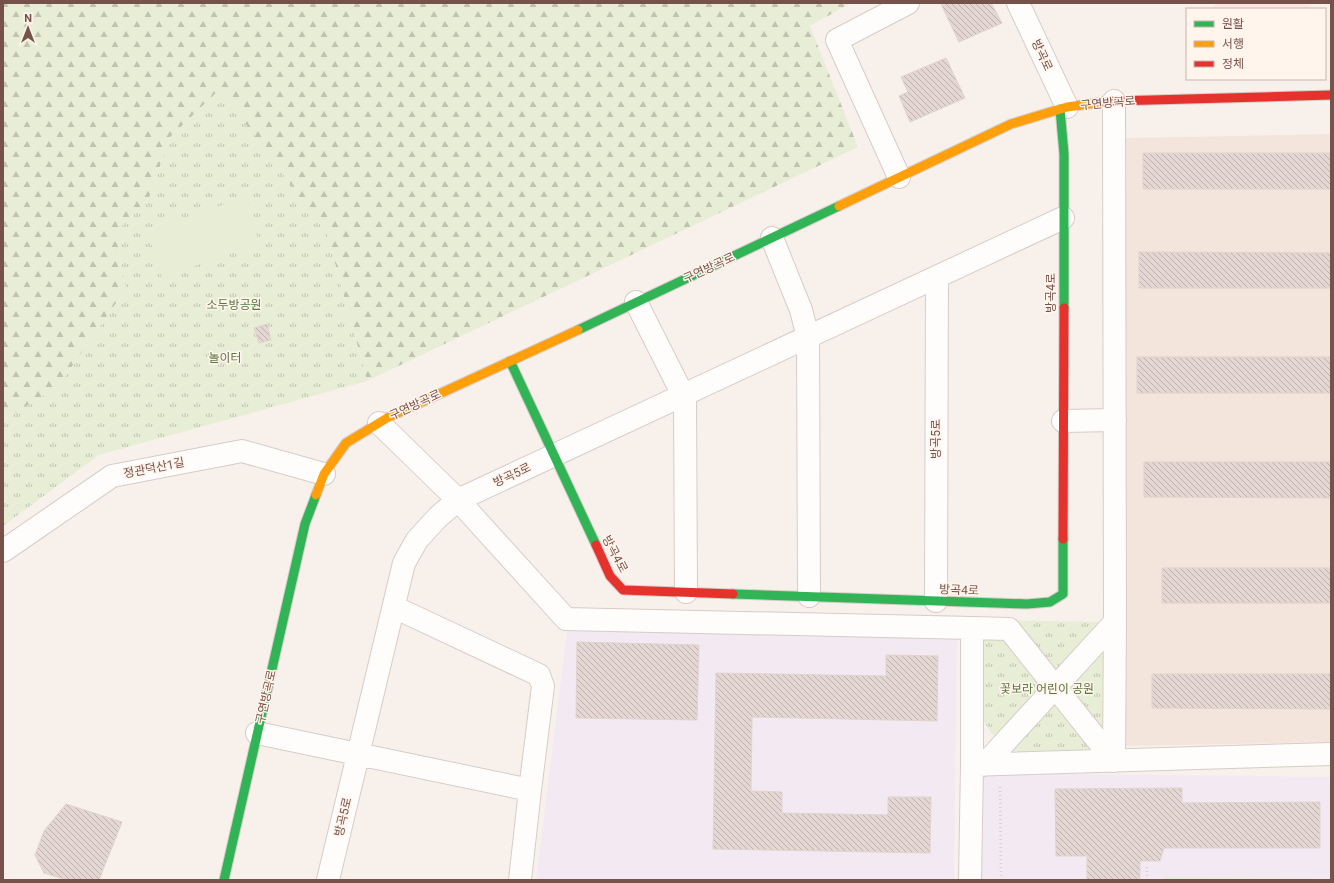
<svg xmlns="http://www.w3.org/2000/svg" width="1334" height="883" font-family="Roboto,'Noto Sans KR',sans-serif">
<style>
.residential{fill:#f3e5db}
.commercial{fill:#fbe7e2}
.education{fill:#f2e9f3}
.forest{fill:url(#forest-firs)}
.park{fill:url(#park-tufts)}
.pitch{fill:#e8eed6}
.building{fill:url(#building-back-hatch);stroke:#e1d3cd}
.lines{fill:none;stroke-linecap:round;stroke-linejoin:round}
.street-casing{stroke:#d6ccc8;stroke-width:24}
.fast-casing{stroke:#d7ccc8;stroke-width:11}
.slow-casing{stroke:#d7ccc8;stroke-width:11}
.jam-casing{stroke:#d7ccc8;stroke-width:11}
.path{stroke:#dad0ce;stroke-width:2.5;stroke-dasharray:1 3;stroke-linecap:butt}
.street{stroke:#fefdfc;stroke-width:22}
.fast{stroke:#30b455;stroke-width:9}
.slow{stroke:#ff9f0a;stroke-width:9}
.jam{stroke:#e5322d;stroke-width:9}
.labels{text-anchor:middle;stroke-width:3;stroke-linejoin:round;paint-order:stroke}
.street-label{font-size:12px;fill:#77524a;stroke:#fff5ed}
.park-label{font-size:12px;fill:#58773f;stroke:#fff5ed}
</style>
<defs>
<pattern id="forest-firs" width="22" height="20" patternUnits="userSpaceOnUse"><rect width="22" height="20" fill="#e8eed6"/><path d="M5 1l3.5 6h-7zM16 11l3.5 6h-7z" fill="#c1c3b0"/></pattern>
<pattern id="park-tufts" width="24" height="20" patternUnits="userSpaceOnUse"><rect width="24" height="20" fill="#e8eed6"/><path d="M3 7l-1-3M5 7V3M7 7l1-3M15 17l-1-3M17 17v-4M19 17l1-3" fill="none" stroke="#c1c3b0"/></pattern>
<pattern id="building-back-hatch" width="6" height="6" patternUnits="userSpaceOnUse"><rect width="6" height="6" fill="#e4d7d3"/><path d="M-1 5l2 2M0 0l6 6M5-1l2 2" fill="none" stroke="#beb1ad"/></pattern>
</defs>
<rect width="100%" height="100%" fill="#f8f1eb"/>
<path class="residential" d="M1331,134v608l-205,4v-608z"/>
<path class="commercial" d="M1214,3h97v6h-97z"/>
<path class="education" d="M567,631l390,7 -3,242h-418z
M980,773l351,4v103h-352z"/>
<path class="forest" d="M3,3h848l-41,23 48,121 -491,234 -40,-147 -157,-97 -21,61 -33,34 10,57 -69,99 -54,32z"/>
<path class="park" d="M220,89l107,145 40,147 -268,74 -96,71v-106l54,-32 69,-99 -10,-57 33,-34 21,-61z
M980,620l135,2 -1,139 -93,-5 -30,-23 -11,-18z"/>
<path class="pitch" d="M246,197l13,46 -97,35 -15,-47z
M1165,877l166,2v1h-166z"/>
<path class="building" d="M943,3h48l11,20 -43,19 -18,-38z
M946,58l19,40 -55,24 -11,-26 9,-4 -7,-15z
M1143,153h188v36h-188z
M1139,252l192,1v35h-192z
M267,324l4,16 -12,3 -5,-15z
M1137,357h194v36h-194z
M1144,462h187v36l-187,-1z
M1162,568h169v35h-169z
M577,642l122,3 -2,75 -121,-2z
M886,655l52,1 -1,65 -185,-4 -1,74 31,1v21l106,2v-18h43l-1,56 -217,-4 3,-176 170,3z
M1152,674h179v35l-179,-1z
M1182,788v15l138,-1v46h-156l-4,13h-20v19h-53v-24h-31l-1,-67z
M66,804l56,18 -23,58h-32l-23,-7 -9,-18 9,-24z"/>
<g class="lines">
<g class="street-casing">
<path id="street" d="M1018,3l49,104
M899,177l-62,-137 71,-37
M772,238l29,72 7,27 1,259
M636,302l49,97 1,193
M1063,421l52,-1
M379,423l79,77 108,119 406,9
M3,551l109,-75 130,-25 82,23
M936,601l1,-324
M394,607l145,68 4,11 -13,104
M257,733l273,57 -10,90
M1114,761l-105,-132 -37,-1v137l28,-1 331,-10
M1114,761l1,-139 -1,-521
M984,765l131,-143
M328,880l76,-317 13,-23 21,-23 20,-17 605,-282
M970,880l2,-115"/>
</g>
<g class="fast-casing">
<path id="fast" d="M1060,109l4,45v154
M578,330l261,-124
M510,361l86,184
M733,594l294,10 23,-2 13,-8v-55
M224,880l81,-356 11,-29"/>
</g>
<g class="slow-casing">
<path id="slow" d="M839,206l172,-82 56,-17 36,-5
M316,495l8,-21 22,-31 41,-25 191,-88"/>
</g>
<g class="jam-casing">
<path id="jam" d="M1103,102l11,-1 217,-6
M1063,539l1,-231
M596,545l14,31 13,14 110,4"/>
</g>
<path class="path" d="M1000,787l1,93
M1147,880v-16"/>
<use href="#street" class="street"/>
<use href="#fast" class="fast"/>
<use href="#slow" class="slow"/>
<use href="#jam" class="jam"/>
</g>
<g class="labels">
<g class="street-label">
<text transform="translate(1042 55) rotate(65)" y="4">방곡로</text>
<text transform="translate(1108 103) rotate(-5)" y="4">구연방곡로</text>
<text transform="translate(709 268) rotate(-25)" y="4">구연방곡로</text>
<text transform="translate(1051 293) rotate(-90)" y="4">방곡4로</text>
<text transform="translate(415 405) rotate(-25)" y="4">구연방곡로</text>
<text transform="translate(936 439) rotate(-90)" y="4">방곡5로</text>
<text transform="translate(154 468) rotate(-11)" y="4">정관덕산1길</text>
<text transform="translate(512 475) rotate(-25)" y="4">방곡5로</text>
<text transform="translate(615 554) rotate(62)" y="4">방곡4로</text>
<text transform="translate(959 590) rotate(2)" y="4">방곡4로</text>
<text transform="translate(266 697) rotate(-77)" y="4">구연방곡로</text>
<text transform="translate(343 817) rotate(-77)" y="4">방곡5로</text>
</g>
<g class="park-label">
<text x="234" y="309">소두방공원</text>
<text x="225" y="362">놀이터</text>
<text x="1047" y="693">꽃보라 어린이 공원</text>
</g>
</g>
<rect width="1334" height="883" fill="none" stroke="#77524a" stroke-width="8"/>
<rect x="1186" y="8" width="140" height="72" fill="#fff5ed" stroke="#c9b4ac"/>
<rect x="1194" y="21" width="20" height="6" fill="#30b455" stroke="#c9b4ac"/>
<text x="1222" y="28" font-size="12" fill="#77524a">원활</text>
<rect x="1194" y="41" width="20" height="6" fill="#ff9f0a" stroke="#c9b4ac"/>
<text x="1222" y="48" font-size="12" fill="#77524a">서행</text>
<rect x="1194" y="61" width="20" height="6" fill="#e5322d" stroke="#c9b4ac"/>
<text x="1222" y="68" font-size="12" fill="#77524a">정체</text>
<g transform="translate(28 28)" stroke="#fff5ed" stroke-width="3" paint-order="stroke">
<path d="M0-3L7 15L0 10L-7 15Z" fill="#77524a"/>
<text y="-6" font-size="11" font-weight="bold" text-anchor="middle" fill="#77524a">N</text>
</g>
</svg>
